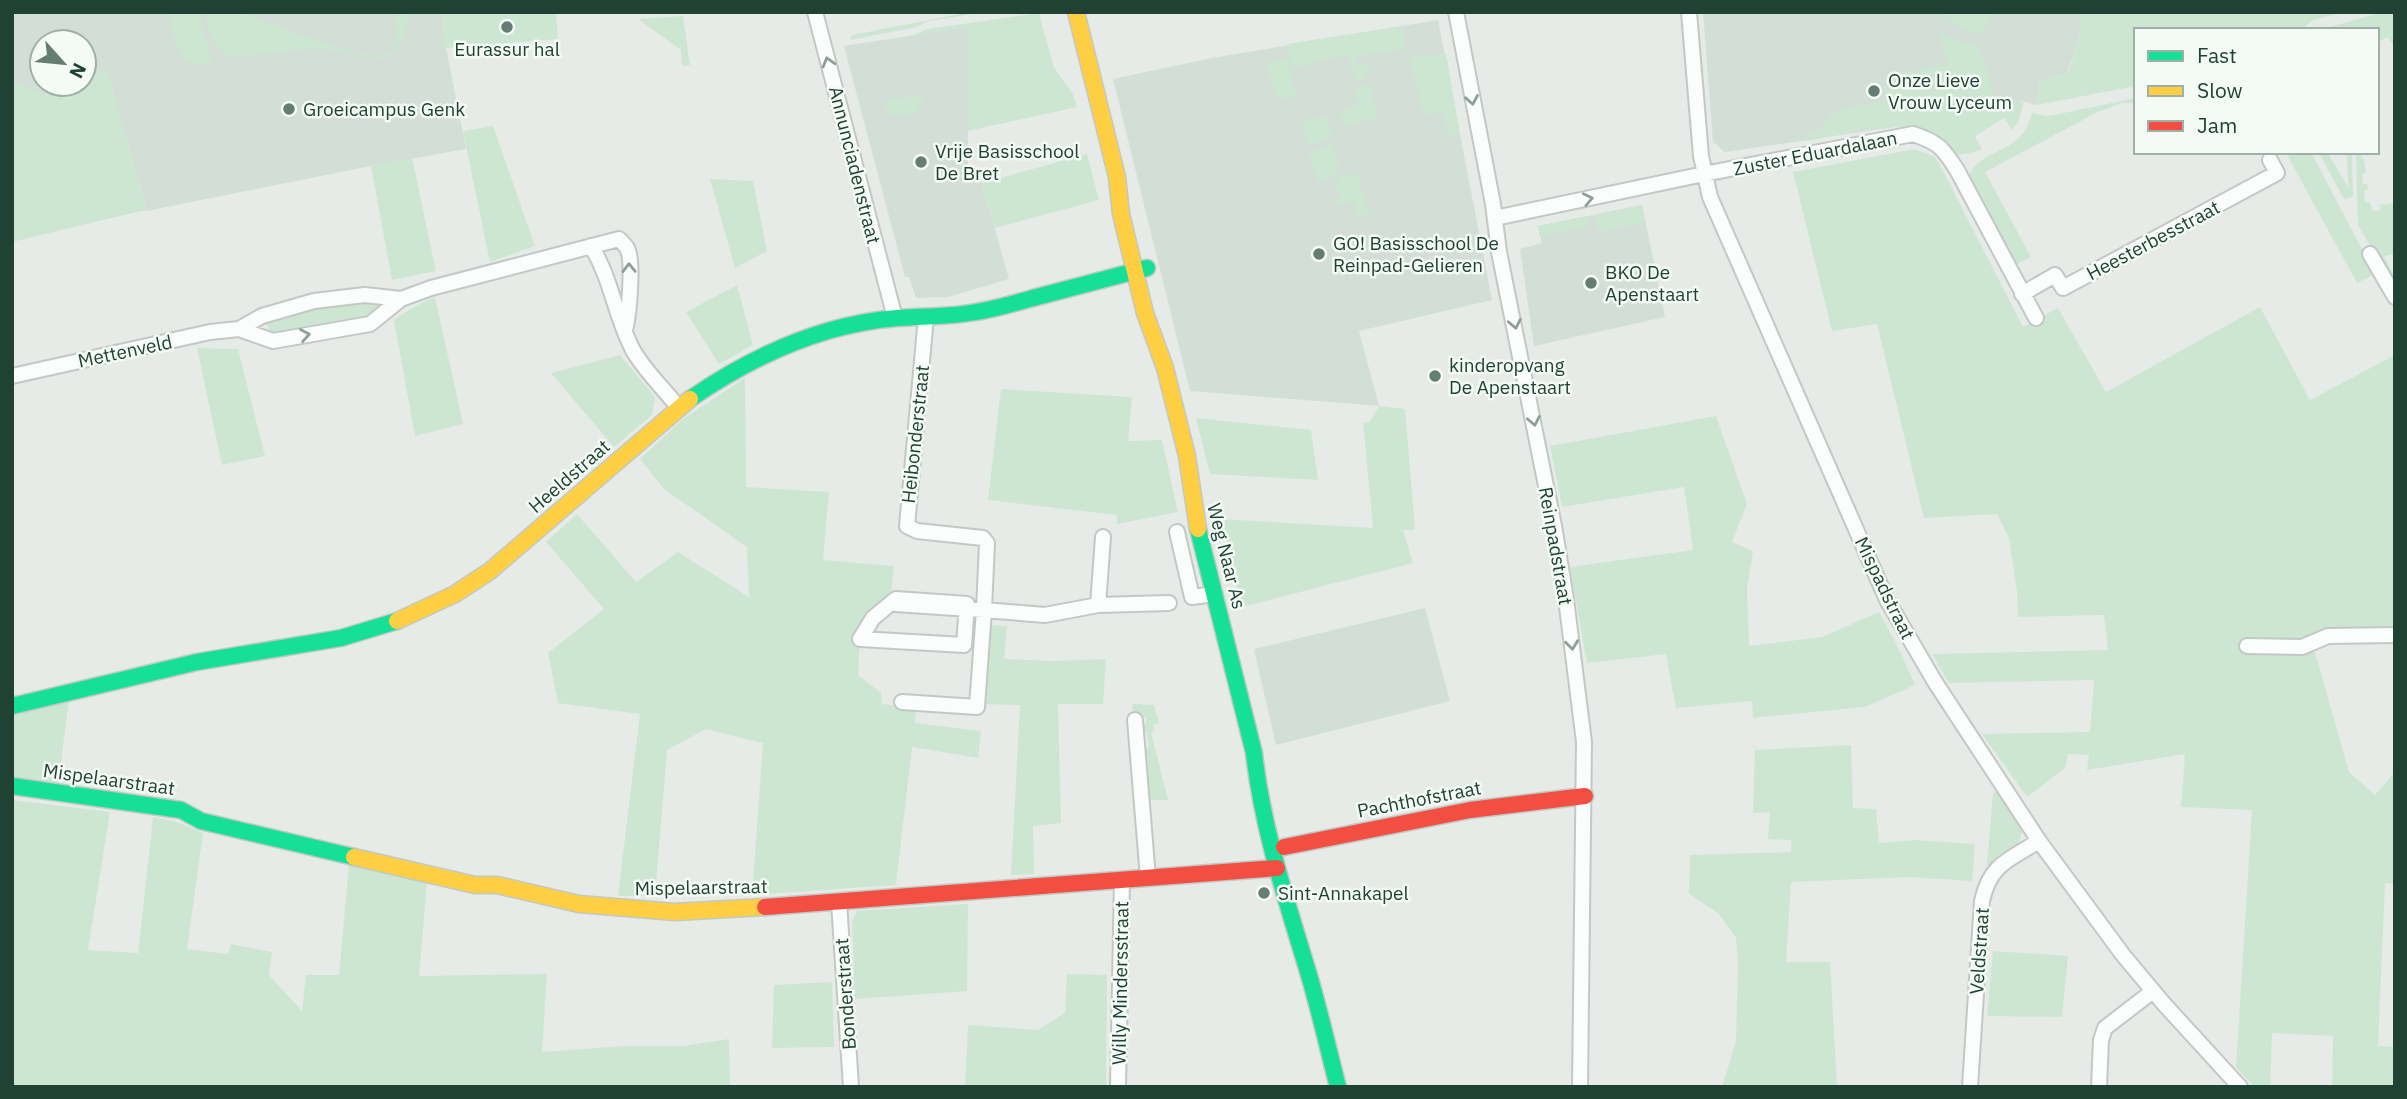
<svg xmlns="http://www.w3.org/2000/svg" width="2407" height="1099" font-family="'IBM Plex Sans',sans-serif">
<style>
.built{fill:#d3ded7}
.green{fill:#cde6d1}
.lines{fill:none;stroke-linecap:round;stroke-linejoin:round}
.street-casing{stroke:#c3c8c5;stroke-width:18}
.fast-casing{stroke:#c1c9c5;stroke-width:19}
.slow-casing{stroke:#c1c9c5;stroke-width:19}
.jam-casing{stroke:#c1c9c5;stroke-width:19}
.street{stroke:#fbfcfc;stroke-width:14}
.fast{stroke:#16e098;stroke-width:16}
.slow{stroke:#ffcf43;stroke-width:16}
.jam{stroke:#f24e42;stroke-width:16}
.oneway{stroke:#8e9f98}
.poi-dot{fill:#657d73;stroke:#f4faf6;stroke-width:2.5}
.labels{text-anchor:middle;stroke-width:5;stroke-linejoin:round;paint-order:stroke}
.poi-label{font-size:19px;fill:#204234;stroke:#f4faf6;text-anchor:start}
.street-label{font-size:19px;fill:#204234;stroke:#f4faf6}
</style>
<rect width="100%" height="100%" fill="#e6ebe8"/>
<path class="built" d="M12,12h430l4,36 20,101 -95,17 -224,45 -40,-140 -23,8v-37h-42v42h30l-28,11 -32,-14z
M1703,12h379l-3,29 -12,32 -28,9 -2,23 -15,-4 -121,25 -176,26 -12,-10z
M1438,20l54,280 -133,31 20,75 -189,-15 -77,-312 99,-21z
M968,27v137l14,19 27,96 -61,18 -32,1 -7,-21h-4l-61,-231z
M1642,205l23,112 -131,29 -14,-97 22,-6 -4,-17z
M1425,608l25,93 -174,44 -22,-96z"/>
<path class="green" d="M169,12h29l14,50c-32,15 -39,-29 -43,-50z
M205,12h33l98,35 46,10 16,-11 -2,-34h12c0,18 -7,40 -24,47l-63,-11 -91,9c-20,-12 -20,-23 -25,-45z
M442,12h114l2,27 -112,9z
M971,12h15l-57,9 -12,6 -67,13 2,-5z
M1943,12h49c-6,35 -35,18 -49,0z
M2082,12h261l-30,8 -12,10h-165v56l-99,19 2,-23 29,-9 11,-32z
M2383,12h12l-1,34 -7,-9 -6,4 -4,-1v-10h-58z
M1039,13l15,55 19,26 4,13 -109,24v-104l-57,9 17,-7z
M683,16l7,49 -8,1 -1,-16 -43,-31z
M1402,26l4,23 -50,7 3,11 10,-3 -1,9 -7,7h-6l-7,-26 -57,14 -4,-24z
M1939,32l22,11 18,2 16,55 29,2 -6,20 -6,8 -8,-12 -29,18 7,13 -11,4 -15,2c-4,-5 -9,-13 -14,-17 -29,-23 -101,-3 -135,3l-2,-7 16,-4 12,-19 54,-11 -2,-10 12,-3 -3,-12 54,-11z
M1446,54l14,80 -11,2 -7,-25 -18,4 -15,-58z
M1286,58l10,37 -19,5 -10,-36z
M107,70l40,141h-6l-129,31v-161l32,14 28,-11h12v-5z
M1367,85l4,1 6,29 -4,4 -29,8 -4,-17 19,-5 -4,-18z
M925,94l-10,21h-28l-2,-15z
M2136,98v5h-14l-24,9 -113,60 46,85 -17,9 -46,-87c6,-23 35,-26 51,-41 7,-7 10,-16 13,-25l14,3 8,-1z
M1326,115l6,24 -25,6 -5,-24z
M493,126l42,120 -45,16 -27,-131z
M1333,145l6,23 -12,12 -10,3 -8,-32z
M1915,149l20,8 6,10 82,160 35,-19 48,84 154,-85 50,93 85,-45v275l-93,14 -60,4 73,4 34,120 26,23 20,-23v111h-10l-7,163 17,1v40h-63l1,-51 -61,-3 -2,54h-16l-18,-20 16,-257 -71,-3 4,-53 -98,16 2,-15 -21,-1 -3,14 -38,29 -45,-63 108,-2 4,-52 -145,3 -17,-29 176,-4 -4,-35 -86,2 -1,-25 -8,-54 -12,-24 -73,4 -47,-194 -45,7 -39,-159z
M2292,152h19l64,122 -18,9 -70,-128z
M2323,152h9l-3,3 19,32 -1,-35h5l1,45 -9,2 -24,-44z
M2356,152h6l-1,6 3,1 2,14 -4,1 1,10h4l1,6 -4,1 1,11h5l3,9 8,-1 -1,-5 15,-2v51l-11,2 11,21v11l-37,-63z
M1087,154l12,46 -104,28 -13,-45z
M412,158l24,113 -44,9 -21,-114z
M1357,173l12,42h-13l-3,-14 -20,4 -1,-3 8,-2 -4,-17 6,-8z
M710,179l43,2 14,70 -32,17z
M1642,205l3,18 -46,9 -4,-17z
M1588,216l2,10 -50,11 -2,-11z
M737,285l16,60 -34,19 -33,-52z
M435,297l28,127 -48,12 -21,-116 21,-14z
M375,301l3,4 -1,5 -9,8 -96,16 -5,-9 3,-4 48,-15z
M197,348l41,1 27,107 -43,9z
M620,355l35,42 -3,18 -38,32 -63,-74z
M745,378l1,109 83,5 -6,68 71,6 -4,38 -30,35 -2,36 23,18 1,11 34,4 -1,15 66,8 -3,27 -66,-11 -16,138 -144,10 11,-152 -57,-14 -39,21 -12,146h-37l22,-182 -82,-11 -10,-50 56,-44 -58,-67 31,-28 59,68 42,-30 71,45 -2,-50 -83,-58 -24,-30 43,-40z
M1001,389l131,8 -4,44 34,-1 16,72 -61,12v-9l-129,-15z
M1379,406l26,3 10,121h-12l10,33 -171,44 -21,-88 152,9 -10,-105 7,-1z
M1716,416l31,88 -15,38 21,9 -6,37 2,58 73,-9 57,-25 19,35 17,38 -50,22 -112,11 -1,-17 -76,7 -10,-54 -79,9 -17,-96 123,-17 -9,-63 -122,20 -12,-61z
M1196,418l115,12 7,50 -108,-6z
M988,625l19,1 -3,33 51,2 51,-2 -3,45h-45l3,119 -28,3 1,48 -23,1 9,-170 -36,-1z
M69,700l-11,85 -46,-7v-62z
M1132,704l22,1 5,18 -6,2 1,6 -3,1 17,68h-21l-4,-52 6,-1 -2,-15h-5l-1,-8h5v-7l-13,1z
M1851,745l2,63 23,1 3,34 36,-3 60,4 -3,37 -64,-4 -117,5 -5,80h44l7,125h-115l14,-46 2,-80 -2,-23 -18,-25 -29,-19 1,-39 101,-3v-12l-23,-1 2,-27 -17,1 2,-63z
M1997,791l26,38 -5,16 -28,22 -3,-2 6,-71z
M12,800l98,12 -22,138 50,3 15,-136 24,5 26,11 -16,116 41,5 3,-10 41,8 -3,23 33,36 4,-36h33l10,-111 78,18 -8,94 128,-2 -5,78 83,-6h58l46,-7 1,48h-718z
M968,904l-1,87 -112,8 -3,-78 5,-10z
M1993,951l75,5 -6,61 -75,-1z
M1067,974l40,1 -1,112h-141l3,-62 70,5 27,-17z
M832,982l2,65 -62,1 2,-63z"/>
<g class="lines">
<g class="street-casing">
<path id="street" d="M815,12l80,306
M1456,12l37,192 6,48 55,274 12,73 18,143 -4,345
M1689,12l12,144 9,41 177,403 48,82 104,159 84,114 41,49 76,83
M1495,218l209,-44 209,-40c25,8 30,14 44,36l79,148
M591,246c21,33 24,72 43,106 12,20 30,37 44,55
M2370,254l25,43
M2022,294l33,-19 8,13 214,-115 -7,-13
M239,329l34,12 97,-17 31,-25 30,-11 188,-49c3,3 6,6 8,9 7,12 2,67 -2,82
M12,376l198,-44 29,-3 23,-13 52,-15 51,-6 36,4
M1177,532l15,65 23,-3
M896,599l71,5 -3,41 -104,-6 13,-21z
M896,604l88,6 3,-67 -4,-5 -66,-7 -10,-5 19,-209
M1098,605l5,-68
M2247,646l55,1 26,-11 67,-1
M902,702l75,5 7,-97 61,5 53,-10 71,-2
M1135,720l13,158
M839,902l12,185
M1118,1087l4,-207
M1970,1087l12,-186c8,-37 27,-41 57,-60
M2099,1087l2,-47 4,-12 48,-37"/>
</g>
<g class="fast-casing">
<path id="fast" d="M690,399c61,-42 132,-75 207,-81 26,-2 53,-1 79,-6 19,-3 39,-9 57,-14 38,-10 76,-20 114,-30
M1198,529l56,224c8,72 30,140 51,209 13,41 22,83 33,125
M12,706l185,-44 144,-24 56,-17
M12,786l169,24 20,11 153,36"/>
</g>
<g class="slow-casing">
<path id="slow" d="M1076,12l41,165 4,37 24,99 20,55 22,88 11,73
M397,621l58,-27 35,-23 200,-172
M354,857l121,28h22l82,19 96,8 90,-5"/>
</g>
<g class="jam-casing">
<path id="jam" d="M1284,847l186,-37 115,-14
M765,907l512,-39"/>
</g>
<use href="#street" class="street"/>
<use href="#fast" class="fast"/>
<use href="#slow" class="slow"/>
<use href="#jam" class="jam"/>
</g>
<defs><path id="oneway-chevron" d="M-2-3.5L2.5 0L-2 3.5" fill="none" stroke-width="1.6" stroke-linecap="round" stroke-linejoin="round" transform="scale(1.75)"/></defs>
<g class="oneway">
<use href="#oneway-chevron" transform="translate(828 62) rotate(-106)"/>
<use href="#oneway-chevron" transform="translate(1472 100) rotate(80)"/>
<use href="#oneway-chevron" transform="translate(1588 199) rotate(-12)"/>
<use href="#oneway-chevron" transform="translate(629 268) rotate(-91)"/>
<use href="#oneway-chevron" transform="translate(1515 324) rotate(79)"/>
<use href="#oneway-chevron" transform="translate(305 335) rotate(-10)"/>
<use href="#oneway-chevron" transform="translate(1534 421) rotate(79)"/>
<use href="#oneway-chevron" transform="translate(1572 645) rotate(83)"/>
</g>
<g class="poi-dot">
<circle cx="507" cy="27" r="7"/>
<circle cx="1874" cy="91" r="7"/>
<circle cx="289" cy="109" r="7"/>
<circle cx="921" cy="162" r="7"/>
<circle cx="1319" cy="254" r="7"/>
<circle cx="1591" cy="283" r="7"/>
<circle cx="1435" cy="376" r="7"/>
<circle cx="1264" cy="893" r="7"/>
</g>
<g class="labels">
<g class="poi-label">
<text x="507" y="56" text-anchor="middle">Eurassur hal</text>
<text x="1888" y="87">Onze Lieve<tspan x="1888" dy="22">Vrouw Lyceum</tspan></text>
<text x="303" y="116">Groeicampus Genk</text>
<text x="935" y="158">Vrije Basisschool<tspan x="935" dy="22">De Bret</tspan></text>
<text x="1333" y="250">GO! Basisschool De<tspan x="1333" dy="22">Reinpad-Gelieren</tspan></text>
<text x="1605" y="279">BKO De<tspan x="1605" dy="22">Apenstaart</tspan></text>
<text x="1449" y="372">kinderopvang<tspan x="1449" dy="22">De Apenstaart</tspan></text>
<text x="1278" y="900">Sint-Annakapel</text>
</g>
<g class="street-label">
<text transform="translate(1815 153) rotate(-11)" y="7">Zuster Eduardalaan</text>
<text transform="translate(855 165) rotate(76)" y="7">Annunciadenstraat</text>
<text transform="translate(2153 240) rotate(-28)" y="7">Heesterbesstraat</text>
<text transform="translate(125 351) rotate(-12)" y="7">Mettenveld</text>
<text transform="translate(915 434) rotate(-84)" y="7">Heibonderstraat</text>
<text transform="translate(569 476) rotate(-41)" y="7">Heeldstraat</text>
<text transform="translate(1556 546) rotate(80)" y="7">Reinpadstraat</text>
<text transform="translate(1227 556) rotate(76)" y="7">Weg Naar As</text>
<text transform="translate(1885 588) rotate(64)" y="7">Mispadstraat</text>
<text transform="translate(109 779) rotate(8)" y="7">Mispelaarstraat</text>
<text transform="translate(1419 799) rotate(-11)" y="7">Pachthofstraat</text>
<text transform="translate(701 887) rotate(-1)" y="7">Mispelaarstraat</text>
<text transform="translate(1979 951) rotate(-86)" y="7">Veldstraat</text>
<text transform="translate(1120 983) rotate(-89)" y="7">Willy Mindersstraat</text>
<text transform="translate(845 994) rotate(-94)" y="7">Bonderstraat</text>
</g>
</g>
<rect width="2407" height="1099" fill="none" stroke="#204234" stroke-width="28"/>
<rect x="2134" y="28" width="245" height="126" fill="#f4faf6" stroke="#9fb0a8" stroke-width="2"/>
<rect x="2148" y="51" width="35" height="10" fill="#16e098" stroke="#9fb0a8" stroke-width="2"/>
<text x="2197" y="63" font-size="21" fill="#204234">Fast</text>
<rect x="2148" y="86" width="35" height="10" fill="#ffcf43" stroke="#9fb0a8" stroke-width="2"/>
<text x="2197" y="98" font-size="21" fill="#204234">Slow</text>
<rect x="2148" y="121" width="35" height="10" fill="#f24e42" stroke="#9fb0a8" stroke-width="2"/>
<text x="2197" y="133" font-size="21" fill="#204234">Jam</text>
<g transform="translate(63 63) rotate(117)"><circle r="33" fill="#f4faf6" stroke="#9fb0a8" stroke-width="2"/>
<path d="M0-5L12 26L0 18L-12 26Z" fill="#657d73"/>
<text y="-10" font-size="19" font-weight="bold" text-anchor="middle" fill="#204234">N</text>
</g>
</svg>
